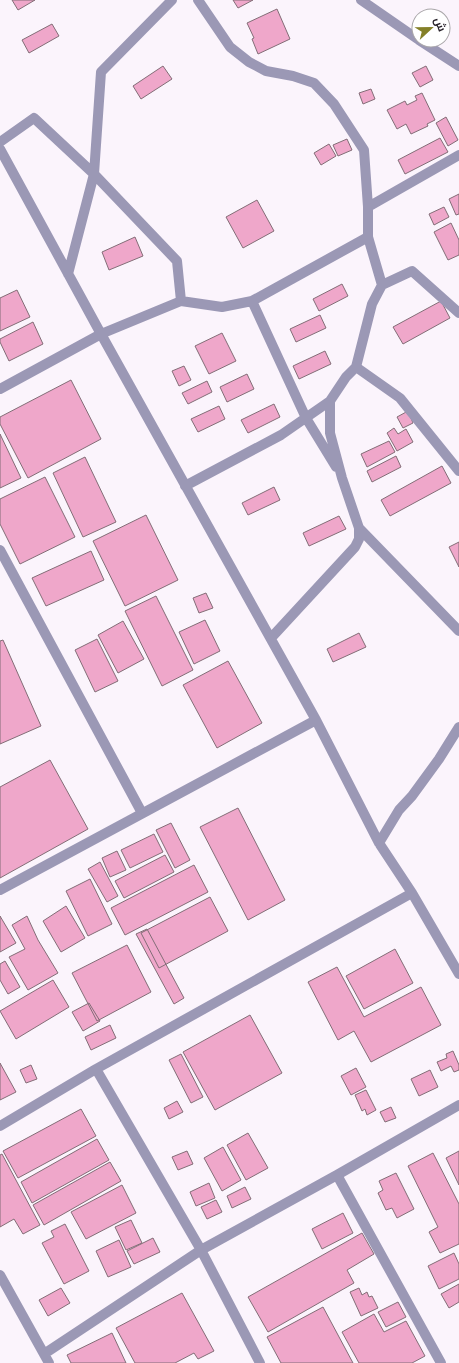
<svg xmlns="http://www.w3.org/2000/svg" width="459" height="1363" font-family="'Golos Text',Cairo,sans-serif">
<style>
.building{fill:#efa7ca;stroke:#836d77}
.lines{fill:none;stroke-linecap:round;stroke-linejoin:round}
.minor{stroke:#9b98b5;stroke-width:10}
</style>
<rect width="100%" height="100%" fill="#fbf4fc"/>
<path class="building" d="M12,0h23l-17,10z
M233,0h20l-15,8z
M277,9l13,30 -32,15 -6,-15 2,-1 -7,-15z
M52,24l7,12 -30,17 -7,-13z
M163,66l9,13 -31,20 -8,-13z
M426,66l7,14 -13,7 -8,-14z
M371,89l4,10 -12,5 -4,-11z
M422,93l13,27 -8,4 1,2 -17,8 -5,-10 -9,5 -10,-19 18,-9 2,4 10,-5 -2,-4z
M446,117l12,23 -10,6 -12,-23z
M440,138l8,14 -43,22 -7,-14z
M347,139l5,11 -14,6 -5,-11z
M329,144l7,12 -15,9 -7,-12z
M459,194v20l-3,1 -7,-16z
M257,200l17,31 -31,17 -17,-31z
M444,207l5,10 -15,8 -5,-11z
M451,223l8,17v15l-11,5 -14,-28z
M135,237l8,19 -34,14 -7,-18z
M342,284l6,12 -29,15 -6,-12z
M17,290l13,27 -30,14v-33z
M441,301l9,17 -47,26 -10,-17z
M320,315l6,13 -30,14 -6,-13z
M33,322l10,22 -34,17 -9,-19v-3z
M222,333l14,28 -27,13 -14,-28z
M325,351l6,13 -32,15 -6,-13z
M184,366l7,14 -12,6 -7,-15z
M247,374l7,15 -27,13 -7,-15z
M71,380l30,59 -73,39 -28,-54v-7z
M207,381l5,11 -24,12 -6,-11z
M274,404l6,13 -32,16 -7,-13z
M219,406l6,13 -27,13 -7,-13z
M408,411l5,12 -10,5 -6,-11z
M394,428l4,6 8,-5 7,13 -16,9 -10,-18z
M0,434l21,44 -21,10z
M389,441l6,11 -28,15 -6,-13z
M396,456l5,11 -29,15 -5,-11z
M85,457l31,65 -33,15 -30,-64z
M442,466l9,17 -61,33 -9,-16z
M45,477l30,60 -55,27 -20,-40v-25z
M274,487l6,13 -32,15 -6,-12z
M146,515l32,65 -53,26 -32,-65z
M339,516l7,13 -37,17 -6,-13z
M459,542v25l-10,-20z
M91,551l13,29 -58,26 -14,-28z
M206,593l7,15 -14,5 -6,-15z
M156,596l37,74 -31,16 -37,-75z
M205,620l15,31 -26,13 -15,-32z
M123,621l21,38 -26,14 -20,-38z
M359,633l7,14 -33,15 -6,-13z
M97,639l21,42 -23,11 -20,-42z
M3,640l38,86 -41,18v-103z
M228,661l34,62 -45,25 -34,-63z
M50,760l38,69 -88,49v-91z
M238,808l47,92 -37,20 -48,-93z
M171,823l19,37 -15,8 -19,-38z
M154,834l9,18 -33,16 -9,-18z
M117,851l9,19 -16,7 -8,-19z
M165,855l9,17 -50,26 -9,-17z
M100,862l18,34 -11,6 -19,-33z
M194,865l14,27 -83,43 -14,-27z
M90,879l22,45 -24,12 -22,-45z
M210,897l18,34 -69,37 -18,-35z
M66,906l19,32 -24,14 -18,-31z
M0,916l16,27 -16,9z
M27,916l11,24 20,33 -30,17 -19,-33 16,-8 -13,-24z
M147,929l37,69 -10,6 -38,-70z
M127,945l24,47 -54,29 -25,-48z
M395,949l18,34 -49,26 -18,-33z
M5,961l15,26 -12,7 -8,-14v-16z
M337,967l27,50 57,-30 20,38 -70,37 -17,-31 -16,9 -30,-58z
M53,980l16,27 -53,32 -16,-28z
M89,1003l11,18 -17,10 -11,-19z
M250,1015l32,58 -67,37 -32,-58z
M110,1025l6,13 -25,12 -6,-13z
M453,1051l6,14v5l-5,2 -3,-6 -10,5 -4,-9 10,-4 -1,-4z
M181,1054l22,43 -12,6 -22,-43z
M0,1063l16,29 -16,8z
M31,1065l6,14 -11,4 -6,-13z
M356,1068l10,19 -15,8 -10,-19z
M430,1070l8,17 -19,9 -8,-17z
M366,1090l10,20 -9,5 -2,-6 -3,2 -7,-16z
M177,1101l6,11 -14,7 -5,-11z
M391,1107l5,11 -11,4 -5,-10z
M81,1109l15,27 -78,42 -15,-27z
M248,1133l20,35 -22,12 -19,-35z
M97,1139l12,21 -77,43 -11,-21z
M223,1147l18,33 -19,11 -18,-33z
M187,1151l6,13 -15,6 -6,-13z
M459,1151v34l-13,-27z
M433,1153l26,51v40l-19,9 -11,-21 9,-5 -30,-61z
M2,1154l38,71 -17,9 -9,-15 -14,8v-72z
M110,1162l11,19 -77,44 -11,-20z
M396,1173l18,36 -17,9 -5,-10 -6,2 -8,-17 5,-3 -4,-9z
M209,1183l6,15 -19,8 -6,-14z
M122,1185l14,28 -50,26 -15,-27z
M245,1187l6,12 -19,9 -5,-12z
M216,1200l6,12 -15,7 -6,-12z
M343,1213l10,20 -31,16 -10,-20z
M131,1220l11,23 -16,7 -11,-23z
M65,1224l24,47 -25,13 -22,-41 12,-6 -3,-6z
M362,1233l12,21 -27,16 7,13 -86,49 -20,-35z
M153,1238l7,14 -26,12 -7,-13z
M119,1240l12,27 -23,10 -12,-26z
M454,1253l5,11v15l-20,10 -11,-23z
M459,1284v18l-10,6 -8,-14z
M61,1288l9,15 -22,13 -9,-16z
M359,1288l3,7 5,-3 2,5 3,-1 6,12 -17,8 -11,-24z
M182,1293l32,58 -16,8 -4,-6 -19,10h-40l-19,-35z
M398,1302l8,15 -20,10 -8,-15z
M323,1307l30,56h-72l-14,-26z
M374,1314l10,18 22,-11 19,35 -13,7h-53l-17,-31z
M112,1333l14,30h-55l-4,-8z"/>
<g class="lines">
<path class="minor" d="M198,0l32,47 19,15 17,9 27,5 21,7 20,21 30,46 4,57v30l14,48
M361,0l58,40
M419,40l40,26
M0,142l34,-24 60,56 83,87 4,40
M0,149l101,185 215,386 63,123 33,50 47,81
M368,207l91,-52
M68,274l26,-100 7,-102 71,-72
M252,301l54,117 30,49
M356,367l44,31 59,73
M0,389l101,-55 80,-33 41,6 30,-6 116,-64
M185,486l96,-51 49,-34
M359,528l100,103
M0,550l142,263
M271,638l84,-91 4,-8v-11l-17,-50 -12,-45v-32l16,-24 10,-10 16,-63 10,-19 30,-14 47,42
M379,843l20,-33 13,-14 27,-37 20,-32
M0,890l316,-170
M96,1069l105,181 59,113
M0,1126l96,-57 316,-176
M337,1175l104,188
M0,1275l49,88
M44,1354l157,-104 136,-75 122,-70"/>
</g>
<g transform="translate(431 28) rotate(68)"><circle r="19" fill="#ffffff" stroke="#a9a6a9"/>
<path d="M0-3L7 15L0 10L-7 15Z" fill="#848028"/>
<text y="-6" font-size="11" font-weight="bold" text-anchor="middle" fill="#272129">ش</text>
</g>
</svg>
